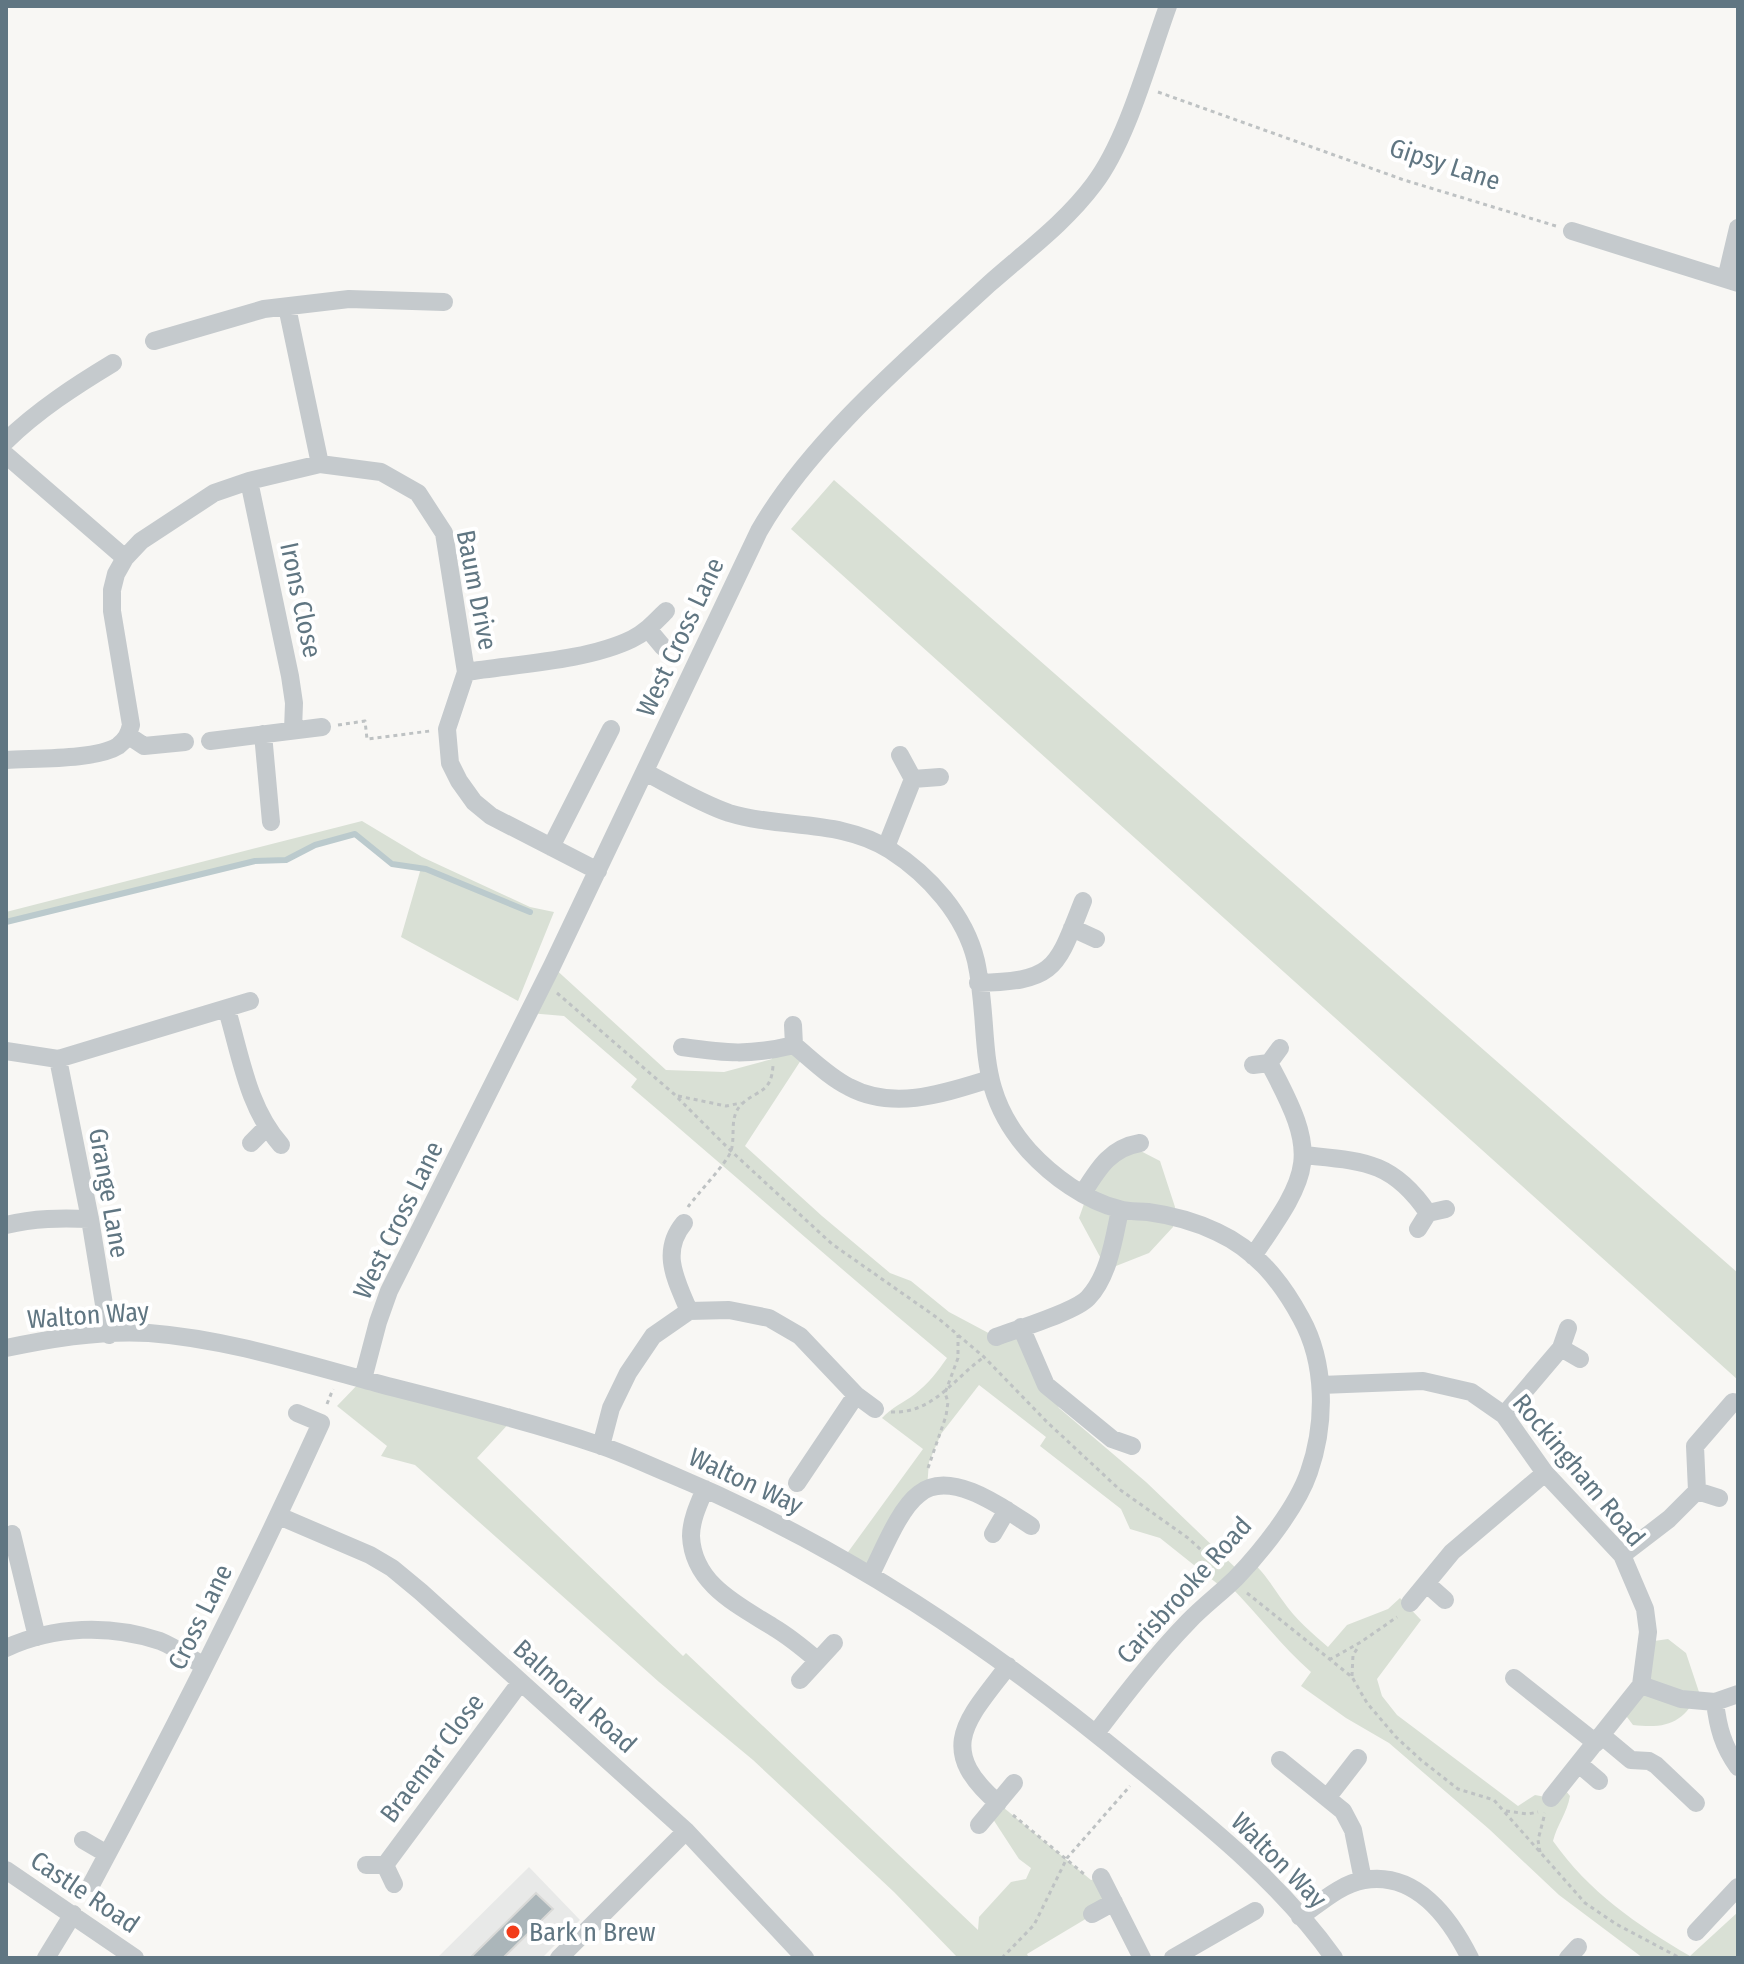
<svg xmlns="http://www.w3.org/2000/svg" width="1744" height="1964" font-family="'Fira Sans Condensed',sans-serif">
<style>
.built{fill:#e8e9e8}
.green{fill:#d9e0d5}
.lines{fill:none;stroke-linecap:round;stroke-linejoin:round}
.stream{stroke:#bbcacd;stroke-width:6}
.building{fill:#abb6ba;stroke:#d9d9d7;stroke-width:2}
.path{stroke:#bec2c3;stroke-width:3;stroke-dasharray:4 4;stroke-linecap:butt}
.minor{stroke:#c5cacd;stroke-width:18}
.poi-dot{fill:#f23c1a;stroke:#fff;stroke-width:3}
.labels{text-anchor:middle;stroke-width:8;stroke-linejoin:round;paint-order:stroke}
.street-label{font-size:26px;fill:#607682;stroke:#fff}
.poi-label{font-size:26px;fill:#607682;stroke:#fff;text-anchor:start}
</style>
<rect width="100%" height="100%" fill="#f8f7f4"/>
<path class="built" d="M529,1867l51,53 -38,38h-105z"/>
<path class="green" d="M834,480l904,793v107l-947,-851z
M362,821l60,36 108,50 24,5 -36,89 -117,-64 20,-69 -29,-4 -37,-29 -40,10 -29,15 -31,1 -249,61v-10z
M552,966l114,104 58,2 48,-13v-9l33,4 -60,92 77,70 68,57 21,8 38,31 47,25 25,-10 18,47 20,34 87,74 94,90 11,-11c14,12 21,25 32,40 12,18 29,32 45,46l19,-22 41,-16 12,-11 21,22 -44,59 5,17 15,19 121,91 17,-11 16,3 11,-12 8,10c-3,17 -13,29 -17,45 36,51 84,84 137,115l48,-44v46h-95l-84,-63 -70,-66 -100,-86 -43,-25 -45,-32 10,-14c-30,-26 -54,-59 -82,-87l-5,4 -64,-51 -30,-9 -9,-20 -81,-63 6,-9 -67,-52 -38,49 -12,28 -2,26 -56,86 -28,-15 80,-110 -41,-31c10,-11 21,-15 33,-24 13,-10 23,-23 32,-36 -107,-89 -210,-181 -316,-271l6,-8 -73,-63 -35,-3z
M1129,1145l31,16 15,46 -2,20 -24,26 -33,13h-11l-26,-48 16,-45z
M363,1379l150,40 -36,39 206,198 3,-3 292,277 1,-13 32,-35 15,-3 5,-11 -12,-9 -30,-46 9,-10 93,77 10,-3 13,25 -87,52 2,4h-71l-64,-66 -141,-132 -94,-78 -244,-217 -34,-9 6,-10 -50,-40z
M1668,1639l18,14 13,39c-15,31 -32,37 -66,33l-9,-12 23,-71z"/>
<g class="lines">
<path class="stream" d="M6,922l249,-61 31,-1 29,-15 40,-11 37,30 34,5 104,43"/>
</g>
<path class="building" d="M536,1893l17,16 -50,49h-33z"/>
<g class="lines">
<path class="path" d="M1158,92l246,88 152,46
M338,725l27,-4 2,18 63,-8
M557,993l117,101 57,57 101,93 107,75 45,38 63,65 72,67 69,49 33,30
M678,1096l48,10 15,-3
M688,1207c9,-13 39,-44 43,-56 5,-16 -3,-35 12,-48 16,-14 28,-10 30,-37
M327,1404l6,-15
M891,1412c42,2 62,-33 93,-55
M928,1468l18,-52 2,-14 -3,-9 13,-35v-23
M1247,1593l105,84 15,26 29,34 25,23 37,29 36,11 91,103 31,21 64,34
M1329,1660l32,-18 36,-25
M1352,1676l1,-21 6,-9
M1506,1811l22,3 10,-2
M1013,1815l71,59
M1540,1852l-2,-12 7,-27
M1002,1958l32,-33 33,-67 63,-72"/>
<path class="minor" d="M1572,231l166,52
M1726,279l12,-51
M287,307l33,157
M154,341l110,-32 85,-10 95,3
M6,441c32,-31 69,-55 107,-78
M6,455l119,103
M249,481l41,195 4,27 -1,27
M648,629l15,18
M466,672c50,-8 121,-11 166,-33 14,-7 23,-17 34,-28
M263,734l8,88
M129,736l15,10 41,-4
M210,741l112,-14
M900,755l13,24 27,-2
M6,760c28,-2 90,0 112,-14 8,-6 11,-12 13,-21l-19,-114v-21l4,-16 9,-16 16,-17 73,-48 35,-12 71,-17 61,8 37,21 26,40 22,139 -19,57 3,34 9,18 15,21 17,14 107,55
M645,772c27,14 55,31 84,41 52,16 113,6 161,37 39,25 75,65 86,111 16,74 -4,126 53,190 23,25 57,50 90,58 9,3 19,2 29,3 22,3 48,10 69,20 39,18 64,49 84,86 25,45 25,105 8,154 -12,35 -47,79 -73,106 -15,15 -33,28 -48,44 -33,34 -63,73 -92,111
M551,847l60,-118
M886,847l27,-68
M1072,928l24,11
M978,983c78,-2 78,-14 105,-82
M227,1010c14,47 21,98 54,135
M794,1045c17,14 35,32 55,42 45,24 96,6 141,-8
M682,1047c44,6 67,9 112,-2l-1,-20
M6,1051l52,8 192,-58
M58,1059l32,160 19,116
M1253,1065l16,-2 11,-15
M251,1143l15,-15
M1303,1155c59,6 89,5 125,58
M1083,1193c15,-24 27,-45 57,-50
M684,1223c-24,29 -8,57 5,88
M6,1225c29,-7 54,-7 84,-6
M1418,1229l10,-16 18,-4
M1253,1256c59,-86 67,-99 16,-193
M1021,1327l25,58 66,54 20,7
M996,1337c21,-8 79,-25 92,-39 21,-22 26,-60 32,-88
M6,1348c46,-10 97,-18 143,-15 78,6 156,31 231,51 73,19 148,37 219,61 24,8 47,19 71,29 175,73 322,173 468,294 70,57 144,116 196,190
M1561,1348l19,11
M363,1379l15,-57 11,-31 163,-325 207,-435c52,-91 152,-175 230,-247 36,-32 76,-61 105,-100 33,-43 55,-126 74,-178
M1321,1385l102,-4 48,11 33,23 41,58 77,82 23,54 3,23 -7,53 -90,113
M1504,1415l57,-67 7,-20
M601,1446l10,-38 17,-35 25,-37 36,-25 40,-1 40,8 31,18 56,59 19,14
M797,1483l59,-88
M705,1489c-6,14 -14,31 -14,47 2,48 47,69 82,91 17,10 30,21 44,33
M1719,1498l-22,-7 -2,-45 38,-44
M279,1516l91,39 22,13 29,24 265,239 119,127
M12,1534l25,103
M993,1534l14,-24
M1622,1555l47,-36 28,-28
M871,1574c12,-23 28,-65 48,-80 31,-26 86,15 112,32
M1427,1584l18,16
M1410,1603l42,-51 93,-79
M6,1648c48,-22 104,-24 154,-7 15,6 30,17 44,25
M1514,1678l82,65
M800,1680l34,-37
M1641,1685l40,14 34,3
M1738,1694l-23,8c3,26 8,44 23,65
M1601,1735l30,25 18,1 7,4 40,38
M1280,1760l63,51 10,19 10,50
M1580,1765l19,16
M1327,1798l31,-40
M998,1803c-64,-55 -30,-84 10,-137
M979,1825l35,-42
M83,1840l24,14
M366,1865h19l9,19
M385,1865l135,-182
M6,1870l129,88
M1101,1877l41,81
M92,1883c81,-151 158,-304 229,-460l-24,-10
M1092,1914l22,-12
M1300,1917c19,-13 40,-33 64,-37 52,-9 86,38 106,78
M1696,1932l42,-45
M46,1958l27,-44
M559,1958l127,-127
M1173,1958l82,-47
M1568,1958l10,-11"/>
</g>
<circle class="poi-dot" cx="513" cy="1932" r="8"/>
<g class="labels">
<g class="street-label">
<text transform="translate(1445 164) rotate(18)" y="9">Gipsy Lane</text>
<text transform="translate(477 590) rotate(79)" y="9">Baum Drive</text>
<text transform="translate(301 600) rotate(78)" y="9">Irons Close</text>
<text transform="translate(680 637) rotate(-65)" y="9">West Cross Lane</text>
<text transform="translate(109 1193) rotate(80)" y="9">Grange Lane</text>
<text transform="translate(398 1220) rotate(-64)" y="9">West Cross Lane</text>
<text transform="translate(88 1315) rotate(-4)" y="9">Walton Way</text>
<text transform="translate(1579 1470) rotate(50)" y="9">Rockingham Road</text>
<text transform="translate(746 1481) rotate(25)" y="9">Walton Way</text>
<text transform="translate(1184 1590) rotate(-48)" y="9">Carisbrooke Road</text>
<text transform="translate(200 1617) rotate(-64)" y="9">Cross Lane</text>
<text transform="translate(575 1696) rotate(42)" y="9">Balmoral Road</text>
<text transform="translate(432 1758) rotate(-53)" y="9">Braemar Close</text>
<text transform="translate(1279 1860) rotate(45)" y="9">Walton Way</text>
<text transform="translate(85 1892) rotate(34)" y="9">Castle Road</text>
</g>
<g class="poi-label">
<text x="529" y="1941">Bark n Brew</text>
</g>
</g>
<rect width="1744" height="1964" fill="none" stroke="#607682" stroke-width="16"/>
</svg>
